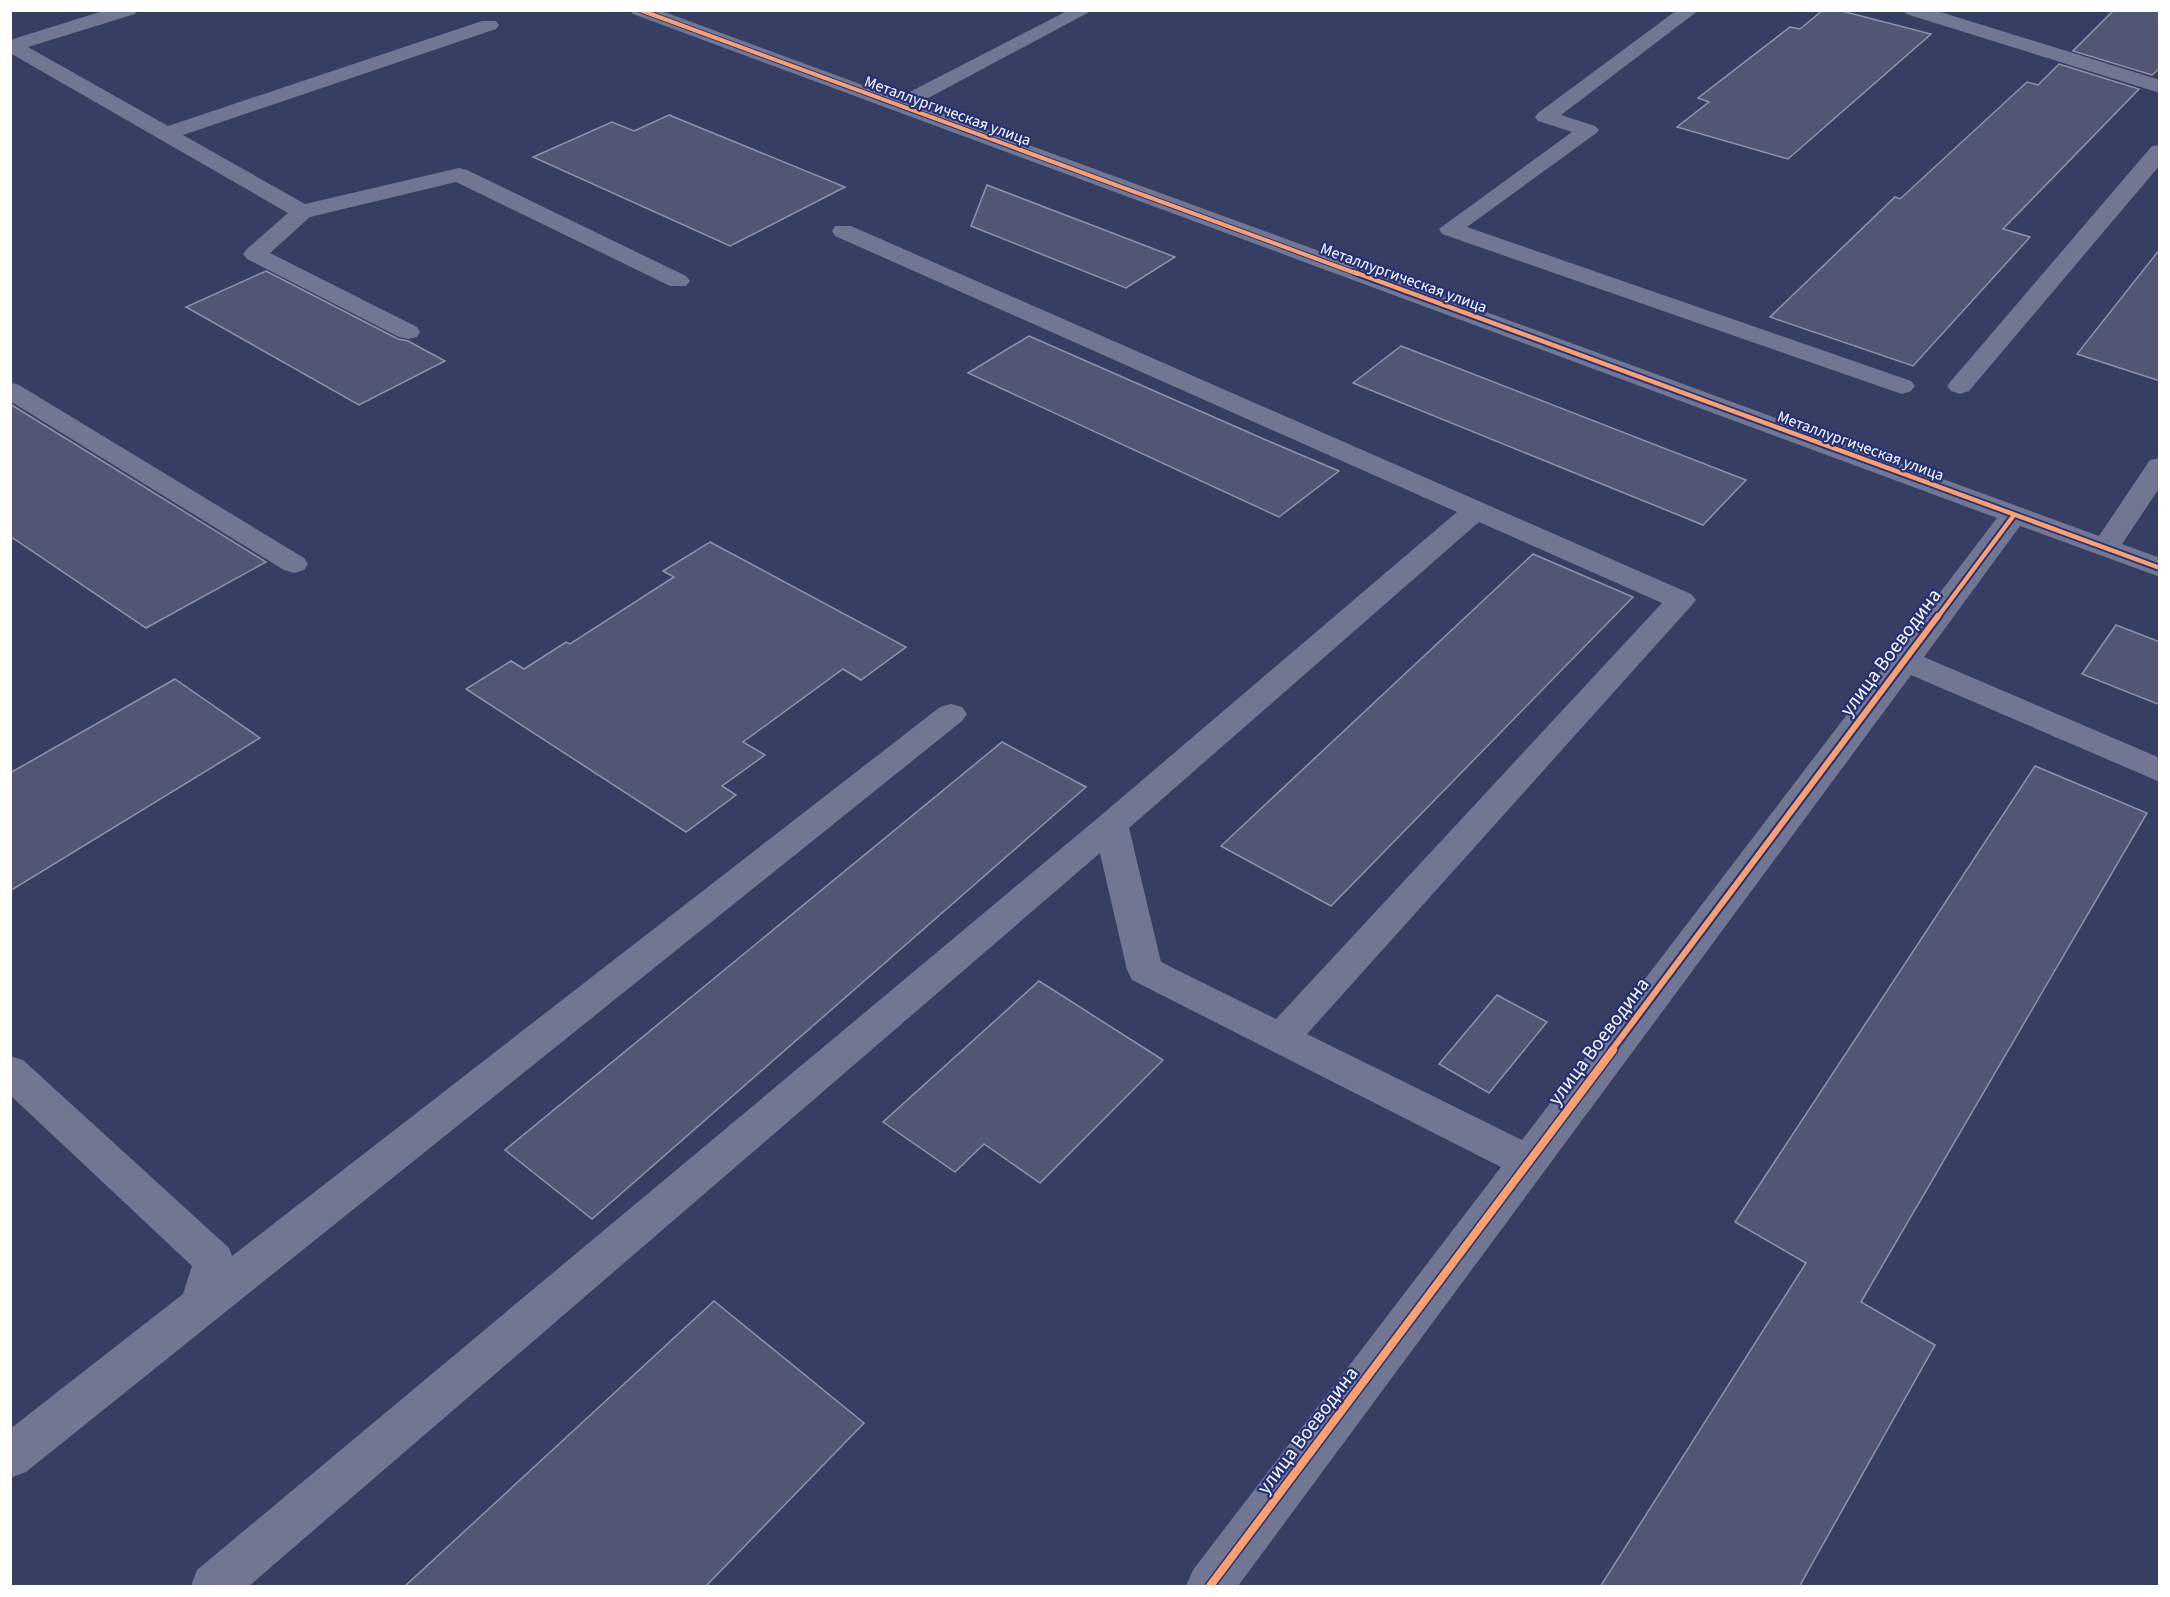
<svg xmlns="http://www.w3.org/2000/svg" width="2170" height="1597" font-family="'Source Sans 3',sans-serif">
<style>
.building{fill:#505674;stroke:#8e93aa;stroke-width:1.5}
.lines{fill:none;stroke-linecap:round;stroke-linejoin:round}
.minor{fill:#717693;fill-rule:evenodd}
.cycleway-far3-casing{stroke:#253176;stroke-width:6}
.cycleway-far2-casing{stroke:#253176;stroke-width:8}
.cycleway-far1-casing{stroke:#253176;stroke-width:10}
.cycleway-casing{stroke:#253176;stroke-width:11}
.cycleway-far3{stroke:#fca06f;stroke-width:4}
.cycleway-far2{stroke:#fca06f;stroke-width:4.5}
.cycleway-far1{stroke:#fca06f;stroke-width:6}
.cycleway{stroke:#fca06f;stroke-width:8}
.labels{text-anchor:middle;stroke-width:4.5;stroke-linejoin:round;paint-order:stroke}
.far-street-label{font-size:16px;fill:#fff;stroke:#253176}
.street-label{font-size:20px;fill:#fff;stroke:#253176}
</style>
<rect width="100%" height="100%" fill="#373e64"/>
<path class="building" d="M1823,10h15l93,24 -143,125 -111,-32 32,-25 -11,-4 92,-71 10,2z
M2114,10h46v58l-8,7 -79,-24z
M2059,64l80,25 -136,140 27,8 -117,129 -143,-49 125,-120 5,2 127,-117 11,3z
M669,115l176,72 -115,59 -197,-89 79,-35 22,9z
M987,185l188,72 -49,31 -155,-62z
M2160,249v132l-83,-27z
M266,271l132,68 10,2 37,20 -86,44 -173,-98z
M1029,336l244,107 66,28 -60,46 -311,-144z
M1401,346l345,134 -43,45 -350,-142z
M10,404l256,158 -120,66 -136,-92z
M710,542l196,105 -45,33 -18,-11 -100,73 22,13 -43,31 14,9 -50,37 -220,-143 45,-28 13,8 42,-27 4,2 104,-67 -11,-6z
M1533,554l100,43 -302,309 -110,-60z
M2116,625l44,17v63l-78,-31z
M175,679l85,59 -250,153v-118z
M1002,742l84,45 -494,432 -87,-69z
M2035,766l112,47 -286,489 74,43 -136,242h-199l206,-324 -71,-41z
M1039,981l124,79 -123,123 -56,-39 -29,28 -72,-50z
M1497,995l50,27 -58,71 -50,-29z
M714,1301l150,122 -159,164h-301z"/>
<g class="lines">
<path class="minor" d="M106,10h31l-2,4 -107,33 140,79 314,-105h14l3,4 -3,4 -313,106 122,69 154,-36 8,2 219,106 4,5 -4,5h-16l-214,-104 -146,35 -40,36 147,74 3,5 -3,5 -9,2 -9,-2 -152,-78 -4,-5 4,-5 41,-36 -278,-160v-13z
M631,10h28l239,88 171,-88h24l-176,94 1182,432 51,-76 10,-2v29l-38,57 38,14v19l-140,-51 -96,131 236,101v24l-249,-107 -673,911h-52l7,-16 308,-403 -369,-187 -5,-10 -27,-117 -851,733h-58l6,-16 902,-753 358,-305 -622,-276 -3,-5 3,-5h16l840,368 5,6 -5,6 -384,428 215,106 475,-622 -1364,-504zM1479,522l183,81 -386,416 -115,-57 -32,-134z
M1677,10h22l-138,105 34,11 4,4 -4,4 -128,93 444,154 4,5 -4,5 -9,3 -9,-3 -451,-157 -3,-5 133,-97 -34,-11 -3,-4 3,-4z
M1904,10h30l226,70v13l-254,-79z
M2160,145v20l-191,226 -9,3 -9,-3 -4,-5 4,-5 201,-235z
M10,382l9,3 285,173 4,6 -4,6 -10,3 -10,-3 -274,-169z
M951,704l11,3 5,7 -5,7 -936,751 -16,6v-49l173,-135 9,-28 -182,-171v-39l13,4 206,188 3,8 708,-549z"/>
<g class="cycleway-far3-casing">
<path id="cycleway-far3" d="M640,10l718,264"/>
</g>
<g class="cycleway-far2-casing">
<path id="cycleway-far2" d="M1354,272l806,296
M1937,618l77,-103"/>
</g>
<g class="cycleway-far1-casing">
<path id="cycleway-far1" d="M1611,1051l327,-435"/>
</g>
<g class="cycleway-casing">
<path id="cycleway" d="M1210,1586l403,-536"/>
</g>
<use href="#cycleway-far3" class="cycleway-far3"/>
<use href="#cycleway-far2" class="cycleway-far2"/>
<use href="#cycleway-far1" class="cycleway-far1"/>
<use href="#cycleway" class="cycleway"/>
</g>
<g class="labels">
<g class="far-street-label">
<text transform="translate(948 110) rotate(20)" y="6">Металлургическая улица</text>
<text transform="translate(1404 277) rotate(20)" y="6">Металлургическая улица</text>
<text transform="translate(1861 445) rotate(20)" y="6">Металлургическая улица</text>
</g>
<g class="street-label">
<text transform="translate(1890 652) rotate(-53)" y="7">улица Воеводина</text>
<text transform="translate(1598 1041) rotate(-53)" y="7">улица Воеводина</text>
<text transform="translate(1307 1430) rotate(-53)" y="7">улица Воеводина</text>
</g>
</g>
<rect width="2170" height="1597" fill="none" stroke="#ffffff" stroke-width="24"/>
</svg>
